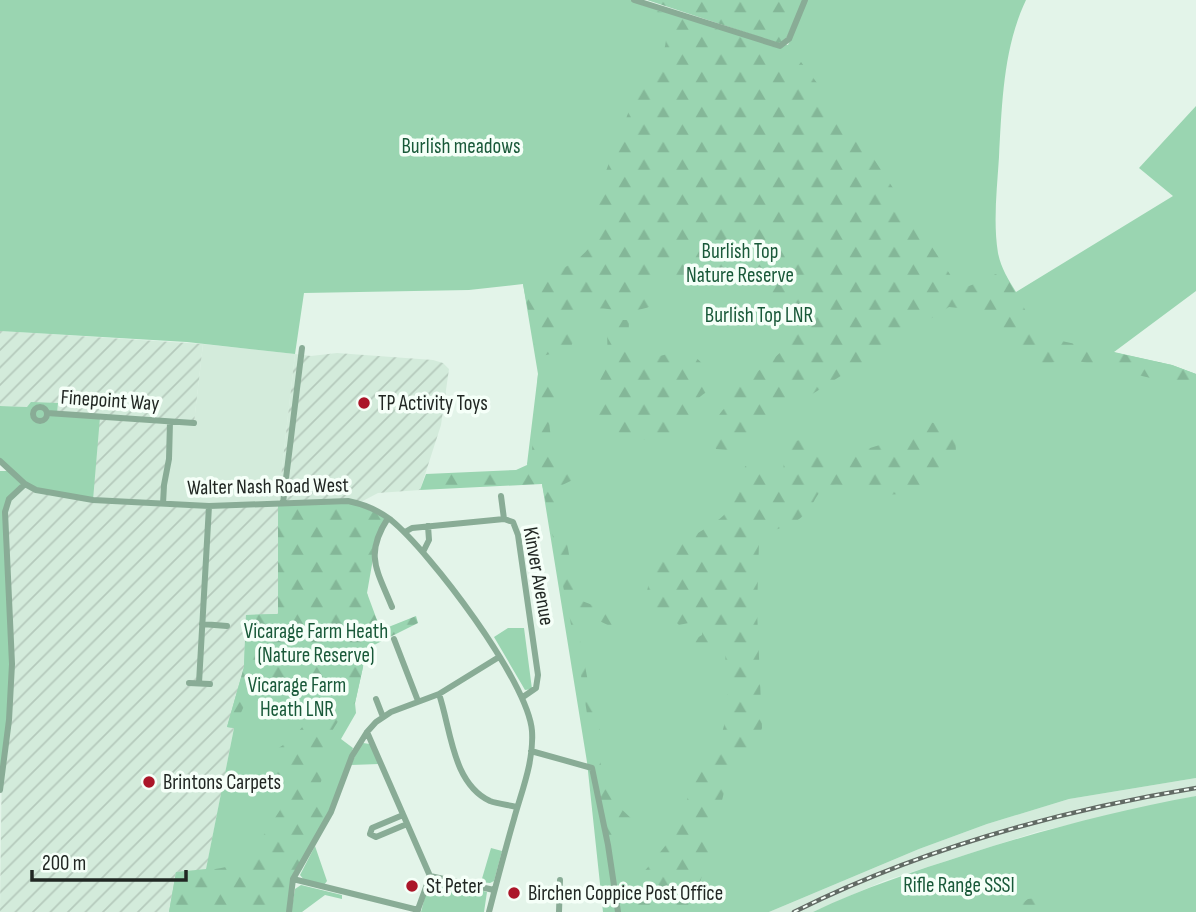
<svg xmlns="http://www.w3.org/2000/svg" width="1196" height="912" font-family="'Sofia Sans Condensed',sans-serif">
<style>
.built{fill:#d3ebdb}
.industrial{fill:url(#industrial-furrows)}
.green{fill:#9ad5b1}
.forest{fill:url(#forest-firs)}
.lines{fill:none;stroke-linecap:round;stroke-linejoin:round}
.minor{stroke:#89ac96;stroke-width:6}
.rail-casing{stroke:#626b65;stroke-width:4.5}
.rail{stroke:#f5fff8;stroke-width:2;stroke-dasharray:5;stroke-linecap:butt}
.poi-dot{fill:#ab1629;stroke:#f5fff8;stroke-width:2.5}
.labels{text-anchor:middle;stroke-width:7;stroke-linejoin:round;paint-order:stroke}
.park-label{font-size:21px;fill:#195939;stroke:#f5fff8}
.street-label{font-size:21px;fill:#212723;stroke:#f5fff8}
.poi-label{font-size:21px;fill:#212723;stroke:#f5fff8;text-anchor:start}
</style>
<defs>
<pattern id="industrial-furrows" width="10" height="10" patternUnits="userSpaceOnUse" patternTransform="scale(1.75)"><rect width="10" height="10" fill="#d3ebdb"/><path d="M-1 1l2-2M0 10L10 0M9 11l2-2" fill="none" stroke="#b5cabc"/></pattern>
<pattern id="forest-firs" width="22" height="20" patternUnits="userSpaceOnUse" patternTransform="scale(1.75)"><rect width="22" height="20" fill="#9ad5b1"/><path d="M5 1l3.5 6h-7zM16 11l3.5 6h-7z" fill="#84b798"/></pattern>
</defs>
<rect width="100%" height="100%" fill="#e3f4e9"/>
<path class="built" d="M203,344l92,10 -17,149 -115,1 7,-82h24z
M1196,778v18l-159,36 -153,49 -71,31h-44l150,-63 68,-25 82,-25z"/>
<path class="industrial" d="M0,331l203,13 -9,79 -23,-1 -8,82 115,-1 17,-149 16,2 26,-3 96,7 10,3 6,6 -8,56 -21,65 -42,3 -19,10h-81v112h-32l-2,52 -16,59 6,2 -28,142 -30,2 -7,40h-169l5,-400 52,-98 1,-10 -31,3 -27,-1z"/>
<path class="green" d="M0,0h643l-1,5 146,40 19,-45h219c-23,48 -24,105 -27,157 -2,32 -6,65 -1,96 3,15 10,26 18,39l157,-96 -34,-28 57,-62v185l-82,61 58,13 24,9v404l-127,21 -82,25 -68,25 -150,63h-166l-16,-150 -45,-278 -15,-20 11,-90 -15,-90 -54,6 -165,3 -9,61 -108,-12 -187,-11z
M31,402l27,1 -1,11 43,3 -7,83 -32,-4 -36,-12 -19,22 6,158 -12,126v-319h11l-11,-10v-55l27,1z
M278,508l96,45 -7,40 14,38 -1,10 -16,9 -1,17 -8,36 1,10 -15,26 12,9 -22,64 -162,100 7,-40 30,-3 28,-141 -7,-1 17,-60 2,-52 32,-1z
M508,628h16l8,61 -7,1 -31,-53z
M363,743l7,1 9,20 -28,1 8,-18z
M1196,796v116h-383c50,-24 102,-41 155,-58 75,-24 150,-44 228,-58z
M315,846l12,35 -3,4 -19,-4 -5,-6z
M491,848l11,3 -8,30 -4,2 -9,-1z
M434,878l53,14 -3,20h-63l8,-31z
M301,885l41,10v4l-17,-4 -23,17h-11l4,-23z"/>
<path class="forest" d="M647,0h156l-16,37 -3,5 -6,1z
M642,6l136,43 -2,13 19,8 6,-8c21,26 38,54 61,79l97,147c12,0 30,-12 44,-17l29,51 25,18 115,25 24,9v20l-37,-14 -85,-20h-12l-21,6 -5,-7 -48,-31 -14,-16 -6,-3 -19,-2 -179,114 -18,16 -7,11 -8,3 -21,-2c-8,-17 0,-35 14,-46v-5l-20,-8c-22,12 -18,24 -29,44 -11,18 -66,-2 -82,-9l-3,-15 3,-28 9,-17 -1,-33 7,-12h15l-1,32 6,10 34,-8 3,-5c14,4 24,4 33,17 2,3 3,7 5,10 24,29 64,-20 83,-33l-1,-16 -7,-13 -16,-23 -19,-18 -22,-4 -12,12 -23,3 -28,-5 -8,7 -3,19c-23,12 -45,0 -69,4 -11,15 -7,30 -15,41l-32,7 -14,-73c21,-4 61,-22 71,-44 8,-17 0,-37 6,-53 9,-24 18,-48 27,-71 10,-26 36,-46 39,-76 1,-9 -6,-16 -8,-24l-15,-6z
M538,374l16,5 3,22 -8,10c0,23 3,43 20,59h11l3,5 -27,13c-4,21 4,28 9,47 5,20 7,40 9,60l8,6 37,14 -1,7 -4,6 -27,-13 -9,-2 -1,12 15,77 14,50 -6,10 17,43 16,15c-1,15 -11,19 -23,26l-16,-83 3,-18 -6,-6 -12,-76 -37,-179 -122,6 6,-16 90,-4 11,-5 5,-14z
M929,422l15,3 11,7c0,9 2,19 0,27 -8,30 -53,38 -79,35 -15,-2 -32,-13 -48,-8 -11,3 -14,20 -23,28 -11,12 -30,14 -43,22l-3,6 -2,68 5,118 -5,14 -27,26 -23,93 -9,27 -3,24h-76l-1,-12 31,-34 29,-36 21,-69 23,-28 6,-22 -3,-61c-9,-4 -21,3 -32,2l-1,-11 10,-6 1,-8 -5,-6 -19,4c-10,-11 -27,-11 -32,-17 -5,-7 0,-15 1,-21 1,-4 0,-8 1,-11 7,-25 56,-43 75,-61 13,-13 20,-31 21,-49l38,4 3,-20 8,-9 14,-2 20,12 42,-3 29,-9z
M348,501l40,17c-9,20 -25,53 -21,75 2,12 10,26 14,37l35,-14 2,7 -54,27 -1,17 -8,36c-14,8 -28,37 -35,52l5,15c-7,20 -11,27 6,42l-37,67 -5,33h-120l7,-40c16,-1 34,-1 50,-5 24,-6 43,-40 56,-60l-15,-22 -1,-29 25,-16 13,-15 21,-14 -28,-17 -12,-13c-37,3 -36,16 -51,47l-7,-1 17,-60 2,-52 32,-1v-111z
M1037,898l5,6 -2,8h-30l18,-13z"/>
<g class="lines">
<path class="minor" d="M634,0l146,46 9,-7 16,-39
M33 414a7 7 0 1 1 14 0a7 7 0 1 1-14 0Z
M47,413l147,10
M0,461l25,23 11,6 57,10 116,6 139,-5c15,3 30,9 43,19 39,32 137,161 141,211 2,30 -10,59 -18,88 -9,31 -17,62 -25,93
M501,496l3,23
M283,503l19,-155
M163,504l1,-19 5,-26 1,-37
M388,518c-24,37 -11,52 4,89
M405,532l7,-4 82,-8 10,-1 9,3 5,13 20,140 -2,13 -13,9
M423,552l6,-12 -1,-14
M202,624l25,2
M394,639l24,62
M189,683l21,1
M199,683l10,-177
M439,694c12,35 13,89 51,107 8,3 19,4 27,6
M376,699l7,18
M367,732l63,144
M531,751l61,17 16,77 10,67
M0,790l9,-70 3,-56 -7,-152 4,-13 16,-15
M403,815l-31,13 -2,6 6,3 31,-13
M293,879l125,31
M289,912l4,-33 38,-67 21,-56 15,-24 9,-10 15,-10 48,-18 60,-37
M417,912l13,-36 64,14
M559,912l1,-32"/>
<g class="rail-casing">
<path id="rail" d="M794,912c126,-63 264,-101 402,-124"/>
</g>
<use href="#rail" class="rail"/>
</g>
<g class="poi-dot">
<circle cx="364" cy="403" r="7"/>
<circle cx="149" cy="782" r="7"/>
<circle cx="412" cy="886" r="7"/>
<circle cx="514" cy="893" r="7"/>
</g>
<g class="labels">
<g class="park-label">
<text x="461" y="153">Burlish meadows</text>
<text x="740" y="258">Burlish Top<tspan x="740" dy="24">Nature Reserve</tspan></text>
<text x="759" y="322">Burlish Top LNR</text>
<text x="316" y="638">Vicarage Farm Heath<tspan x="316" dy="24">(Nature Reserve)</tspan></text>
<text x="297" y="692">Vicarage Farm<tspan x="297" dy="24">Heath LNR</tspan></text>
<text x="959" y="892">Rifle Range SSSI</text>
</g>
<g class="street-label">
<text transform="translate(110 400) rotate(4)" y="7">Finepoint Way</text>
<text transform="translate(268 486) rotate(-1)" y="7">Walter Nash Road West</text>
<text transform="translate(539 576) rotate(80)" y="7">Kinver Avenue</text>
</g>
<g class="poi-label">
<text x="378" y="410">TP Activity Toys</text>
<text x="163" y="789">Brintons Carpets</text>
<text x="426" y="893">St Peter</text>
<text x="528" y="900">Birchen Coppice Post Office</text>
</g>
</g>
<path d="M32 870v10h154v-10" fill="none" stroke="#212723" stroke-width="3.5"/>
<text x="42" y="870" font-size="21" fill="#212723" stroke="#f5fff8" stroke-width="5" paint-order="stroke">200 m</text>
</svg>
